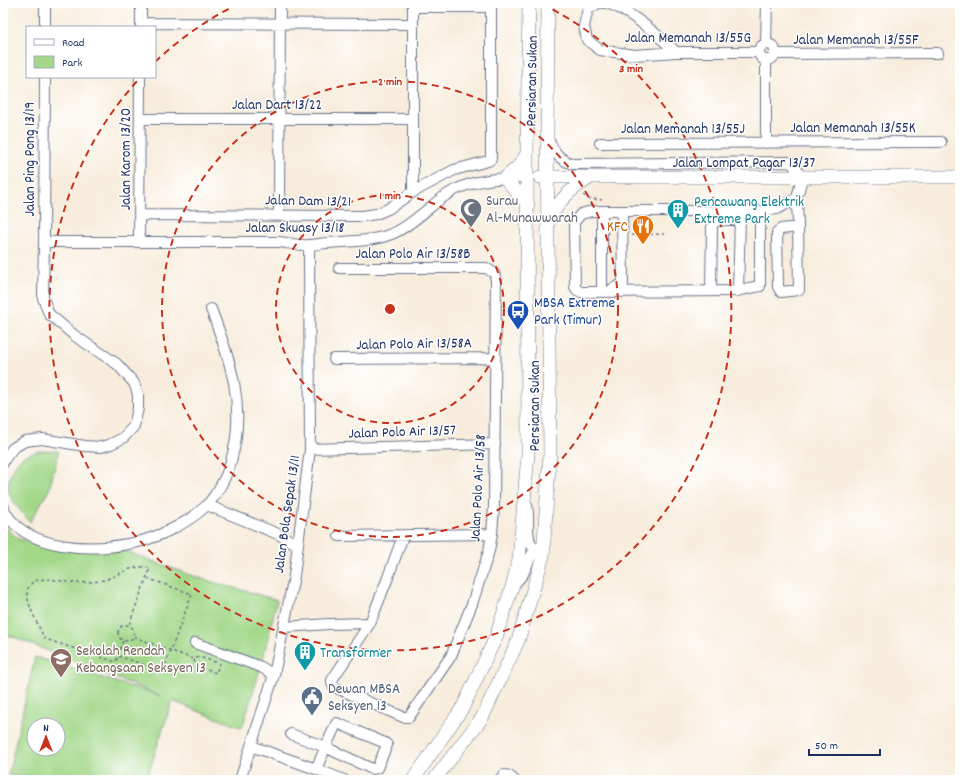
<svg xmlns="http://www.w3.org/2000/svg" width="963" height="783" font-family="Dekko,sans-serif">
<style>
.green{fill:#a3d889;stroke:#5f8474;fill-rule:evenodd}
.lines{fill:none;stroke-linecap:round;stroke-linejoin:round}
.minor-casing{stroke:#68728a;stroke-width:12}
.major-casing{stroke:#68728a;stroke-width:14}
.path{stroke:#68728a;stroke-width:1.5;stroke-dasharray:3 3;stroke-linecap:butt}
.minor{stroke:#fff;stroke-width:10}
.major{stroke:#fff;stroke-width:13}
.ring{fill:none;stroke:#c8321e;stroke-width:2;stroke-dasharray:7 5}
.labels{text-anchor:middle;stroke-width:3;stroke-linejoin:round;paint-order:stroke}
.street-label{font-size:15px;fill:#1b2f5e;stroke:#fff}
.worship-label{font-size:15px;fill:#5b616d;stroke:#fff;text-anchor:start}
.culture-label{font-size:15px;fill:#0d838f;stroke:#fff;text-anchor:start}
.food-label{font-size:15px;fill:#c56008;stroke:#fff;text-anchor:end}
.transit-label{font-size:15px;fill:#164399;stroke:#fff;text-anchor:start}
.education-label{font-size:15px;fill:#785e54;stroke:#fff;text-anchor:start}
.service-label{font-size:15px;fill:#4e5e75;stroke:#fff;text-anchor:start}
.centre{fill:#c8321e;stroke:#fff;stroke-width:2}
.ring-label{font-size:12px;text-anchor:middle;font-weight:bold;fill:#c8321e;stroke:#fff;stroke-width:3;stroke-linejoin:round;paint-order:stroke}
</style>
<rect width="100%" height="100%" fill="#fff"/>
<filter id="ink" filterUnits="userSpaceOnUse"><feTurbulence type="fractalNoise" baseFrequency=".025" numOctaves="2"/><feDisplacementMap in="SourceGraphic" scale="8" xChannelSelector="R" yChannelSelector="G"/><feConvolveMatrix kernelMatrix="1 2 1 2 8 2 1 2 1" color-interpolation-filters="sRGB"/></filter>
<filter id="wash" filterUnits="userSpaceOnUse"><feTurbulence type="fractalNoise" baseFrequency=".012" numOctaves="4" result="noise"/><feDisplacementMap in="SourceGraphic" scale="16" xChannelSelector="R" yChannelSelector="G"/><feGaussianBlur stdDeviation="0.9" result="paint"/><feColorMatrix in="noise" values="0 0 0 0 0 0 0 0 0 0 0 0 0 0 0 0 0 1.4 0 .05"/><feComposite in="paint" operator="in"/></filter>
<g filter="url(#wash)">
<rect width="100%" height="100%" fill="#f8eddd"/>
<path class="green" d="M40,451h19l-10,39 -19,32c-8,-10 -20,-21 -22,-35 0,-4 2,-10 4,-15 7,-16 12,-17 28,-21z
M3,522l8,11 8,6 32,8 71,3 77,28 78,22 -16,67 -19,61 -70,-27 -25,77 -139,-2 27,-119 126,39 -158,-63zM34,725h24v24h-24z"/>
</g>
<g filter="url(#ink)">
<g class="lines">
<g class="minor-casing">
<path id="minor" d="M413,3v189
M413,7h78
M141,23l272,1
M45,27v-24
M141,27v-24
M766,44l1,-41
M759 52a8 8 0 1 1 16 0a8 8 0 1 1-16 0Z
M676,52c-14,-13 -57,-52 -77,-49 -3,1 -8,5 -11,6l-4,17 3,14 13,10 35,5 41,-3h83
M774,54l164,-1
M766,60v83
M140,119h273
M548,139c6,13 11,21 25,25l214,-2 5,1 10,15 -5,20 -20,11 -17,2h-168l-11,3 -7,8 1,65 2,3 4,2 154,-1 25,-5v-75
M600,143l341,-1
M797,198l1,29
M602,211v80
M140,215l223,1 13,-2 12,-5 25,-17 41,-22 34,-9 3,-2v-156
M279,215l1,-212
M798,227l1,63 -18,2 -3,-5 -1,-55 4,-3z
M44,242h235c10,1 21,4 30,3 7,0 13,-2 19,-2 23,-2 47,-1 68,-11 20,-10 34,-27 52,-38 22,-15 54,-16 80,-17
M139,242l1,-165
M339,268h147l8,5 2,7 -2,227 -2,27 -3,17 -17,53 -21,52 -42,61h-6l-69,-30 -2,-4v-3l38,-57 17,-43 16,-44
M612,289l11,-5 -1,-73
M711,291l1,-66 4,-4 24,-2
M738,291l2,-72 4,-4
M334,359l161,-1
M310,449l185,-5
M3,463l1,-3 9,-12 12,-7 17,-2 43,7 16,1 10,-3 12,-6 11,-12 4,-18v-14l-4,-11 -17,-19 -42,-28 -26,-22 -6,-16 1,-56 1,-165
M3,505c1,3 2,8 5,11 23,34 84,35 120,28 26,-4 59,-20 78,-38 11,-11 21,-30 25,-45 16,-54 -1,-102 -20,-152
M207,505l71,29 20,11
M527,505c4,21 -6,38 16,51
M339,536l153,-2
M512,587l11,-13 9,-20 8,-7
M284,627l45,-3 41,-1
M195,643l66,24 13,8
M291,734l34,13 47,22 5,-1 10,-23 -2,-2 -48,-20 -1,1 -20,45
M251,746l65,23 28,11
M240,780l34,-105 20,-99 16,-127 -1,-203
M499,780l5,-5 5,1 5,4"/>
</g>
<g class="major-casing">
<path id="major" d="M527,154l-10,14 -12,10 23,27
M540,177h420
M549,221c10,-22 22,-32 42,-44
M413,780l50,-73 33,-70 16,-50 7,-27 9,-106 -1,-300 2,-151
M434,780l48,-62 36,-77 25,-85 7,-103 -3,-318 1,-132"/>
</g>
<path class="path" d="M583,195l6,4 13,1
M632,235l33,-1
M118 633a8 8 0 1 1 16 0a8 8 0 1 1-16 0Z
M134,637l60,22 5,-2 19,6
M123,641l-7,21 -71,-23c-5,-10 -22,-41 -17,-51 8,-17 38,-4 52,-5 9,-1 18,-1 27,-4 16,-6 26,-15 43,-11l-21,57
M118,656l45,15 29,-77 -45,-16
M194,660l2,6 20,7 4,-10"/>
<use href="#minor" class="minor"/>
<use href="#major" class="major"/>
</g>
</g>
<g class="ring">
<circle cx="390" cy="309" r="114"/>
<circle cx="390" cy="309" r="228"/>
<path d="M155 62A341 341 0 0 1 238 4M542 4A341 341 0 1 1 139 79"/>
</g>
<defs>
<g id="mosque-pin" transform="scale(1.15)"><path d="M0 17L-7.5 6A9.5 9.5 0 1 1 7.5 6Z" fill="#6b7280" stroke="#fff"/><path d="M3.5-4.9A6 6 0 1 0 3.5 4.9A5 5 0 1 1 3.5-4.9Z" fill="#fff"/></g>
<g id="building-pin" transform="scale(1.15)"><path d="M0 17L-7.5 6A9.5 9.5 0 1 1 7.5 6Z" fill="#0f9aa8" stroke="#fff"/><path d="M-4-6H4V6H1V3H-1V6H-4ZM-2.5-4.3h1.7v1.8h-1.7ZM.8-4.3h1.7v1.8H.8ZM-2.5-1h1.7V.8h-1.7ZM.8-1h1.7V.8H.8Z" fill="#fff"/></g>
<g id="restaurant-pin" transform="scale(1.15)"><path d="M0 17L-7.5 6A9.5 9.5 0 1 1 7.5 6Z" fill="#e8710a" stroke="#fff"/><path d="M-5-6h1v4h1v-4h1v4h1v-4h1v5L-1.5 .5V6h-2V.5L-5-1ZM5-6V6H3V1.5H1.5Q1.5-4 5-6Z" fill="#fff"/></g>
<g id="bus-pin" transform="scale(1.15)"><path d="M0 17L-7.5 6A9.5 9.5 0 1 1 7.5 6Z" fill="#1a4fb4" stroke="#fff"/><path d="M-5-6H5V4H4V6H2V4H-2V6H-4V4H-5ZM-3.5-4V0h7V-4ZM-3.5 1.2v1.5H-2V1.2ZM2 1.2v1.5H3.5V1.2Z" fill="#fff"/></g>
<g id="school-pin" transform="scale(1.15)"><path d="M0 17L-7.5 6A9.5 9.5 0 1 1 7.5 6Z" fill="#8d6e63" stroke="#fff"/><path d="M0-5L7-2L0 1L-7-2ZM-4 1L0 2.5L4 1V4Q0 6-4 4Z" fill="#fff"/></g>
<g id="civic-pin" transform="scale(1.15)"><path d="M0 17L-7.5 6A9.5 9.5 0 1 1 7.5 6Z" fill="#5c6f8a" stroke="#fff"/><path d="M-.6-6.5H3V-4.5H.6V-3L4-1V1h2V6H-6V1h2V-1L-.6-3ZM-1.2 2.5V6h2.4V2.5Z" fill="#fff"/></g>
</defs>
<g fill-rule="evenodd">
<use href="#mosque-pin" x="471" y="209"/>
<use href="#building-pin" x="678" y="210"/>
<use href="#restaurant-pin" x="643" y="226"/>
<use href="#bus-pin" x="518" y="311"/>
<use href="#building-pin" x="305" y="652"/>
<use href="#school-pin" x="61" y="659"/>
<use href="#civic-pin" x="312" y="697"/>
</g>
<g class="labels">
<g class="street-label">
<text x="688" y="42">Jalan Memanah 13/55G</text>
<text x="856" y="44">Jalan Memanah 13/55F</text>
<text transform="translate(531 81) rotate(-89)" y="5">Persiaran Sukan</text>
<text x="277" y="109">Jalan Dart 13/22</text>
<text x="853" y="132">Jalan Memanah 13/55K</text>
<text x="683" y="133">Jalan Memanah 13/55J</text>
<text transform="translate(29 159) rotate(-90)" y="5">Jalan Ping Pong 13/19</text>
<text transform="translate(125 159) rotate(-90)" y="5">Jalan Karom 13/20</text>
<text x="744" y="167">Jalan Lompat Pagar 13/37</text>
<text transform="translate(308 200) rotate(1)" y="5">Jalan Dam 13/21</text>
<text x="295" y="232">Jalan Skuasy 13/18</text>
<text x="413" y="258">Jalan Polo Air 13/58B</text>
<text transform="translate(414 343) rotate(-1)" y="5">Jalan Polo Air 13/58A</text>
<text transform="translate(534 406) rotate(-90)" y="5">Persiaran Sukan</text>
<text transform="translate(402 431) rotate(-2)" y="5">Jalan Polo Air 13/57</text>
<text transform="translate(477 488) rotate(-87)" y="5">Jalan Polo Air 13/58</text>
<text transform="translate(286 514) rotate(-82)" y="5">Jalan Bola Sepak 13/11</text>
</g>
<g class="worship-label">
<text x="486" y="205">Surau<tspan x="486" dy="17">Al-Munawwarah</tspan></text>
</g>
<g class="culture-label">
<text x="694" y="206">Pencawang Elektrik<tspan x="694" dy="17">Extreme Park</tspan></text>
<text x="320" y="657">Transformer</text>
</g>
<g class="food-label">
<text x="628" y="231">KFC</text>
</g>
<g class="transit-label">
<text x="534" y="307">MBSA Extreme<tspan x="534" dy="17">Park (Timur)</tspan></text>
</g>
<g class="education-label">
<text x="76" y="655">Sekolah Rendah<tspan x="76" dy="17">Kebangsaan Seksyen 13</tspan></text>
</g>
<g class="service-label">
<text x="328" y="693">Dewan MBSA<tspan x="328" dy="17">Seksyen 13</tspan></text>
</g>
</g>
<circle cx="390" cy="309" r="6" class="centre"/>
<g class="ring-label">
<text x="631" y="72">3 min</text>
<text x="390" y="85">2 min</text>
<text x="390" y="199">1 min</text>
</g>
<rect width="963" height="783" fill="none" stroke="#fff" stroke-width="16"/>
<rect x="26" y="26" width="130" height="52" fill="#ffffff" stroke="#a4acbf"/>
<rect x="34" y="39" width="20" height="6" fill="#ffffff" stroke="#a4acbf"/>
<text x="62" y="46" font-size="12" fill="#1b2f5e">Road</text>
<rect x="34" y="56" width="20" height="12" fill="#a3d889" stroke="#a4acbf"/>
<text x="62" y="66" font-size="12" fill="#1b2f5e">Park</text>
<g transform="translate(46 737)"><circle r="19" fill="#ffffff" stroke="#a4acbf"/>
<path d="M0-3L7 15L0 10L-7 15Z" fill="#c8321e"/>
<text y="-6" font-size="11" font-weight="bold" text-anchor="middle" fill="#1b2f5e">N</text>
</g>
<path d="M809 749v6h71v-6" fill="none" stroke="#1b2f5e" stroke-width="2"/>
<text x="815" y="749" font-size="12" fill="#1b2f5e" stroke="#ffffff" stroke-width="3" paint-order="stroke">50 m</text>
</svg>
